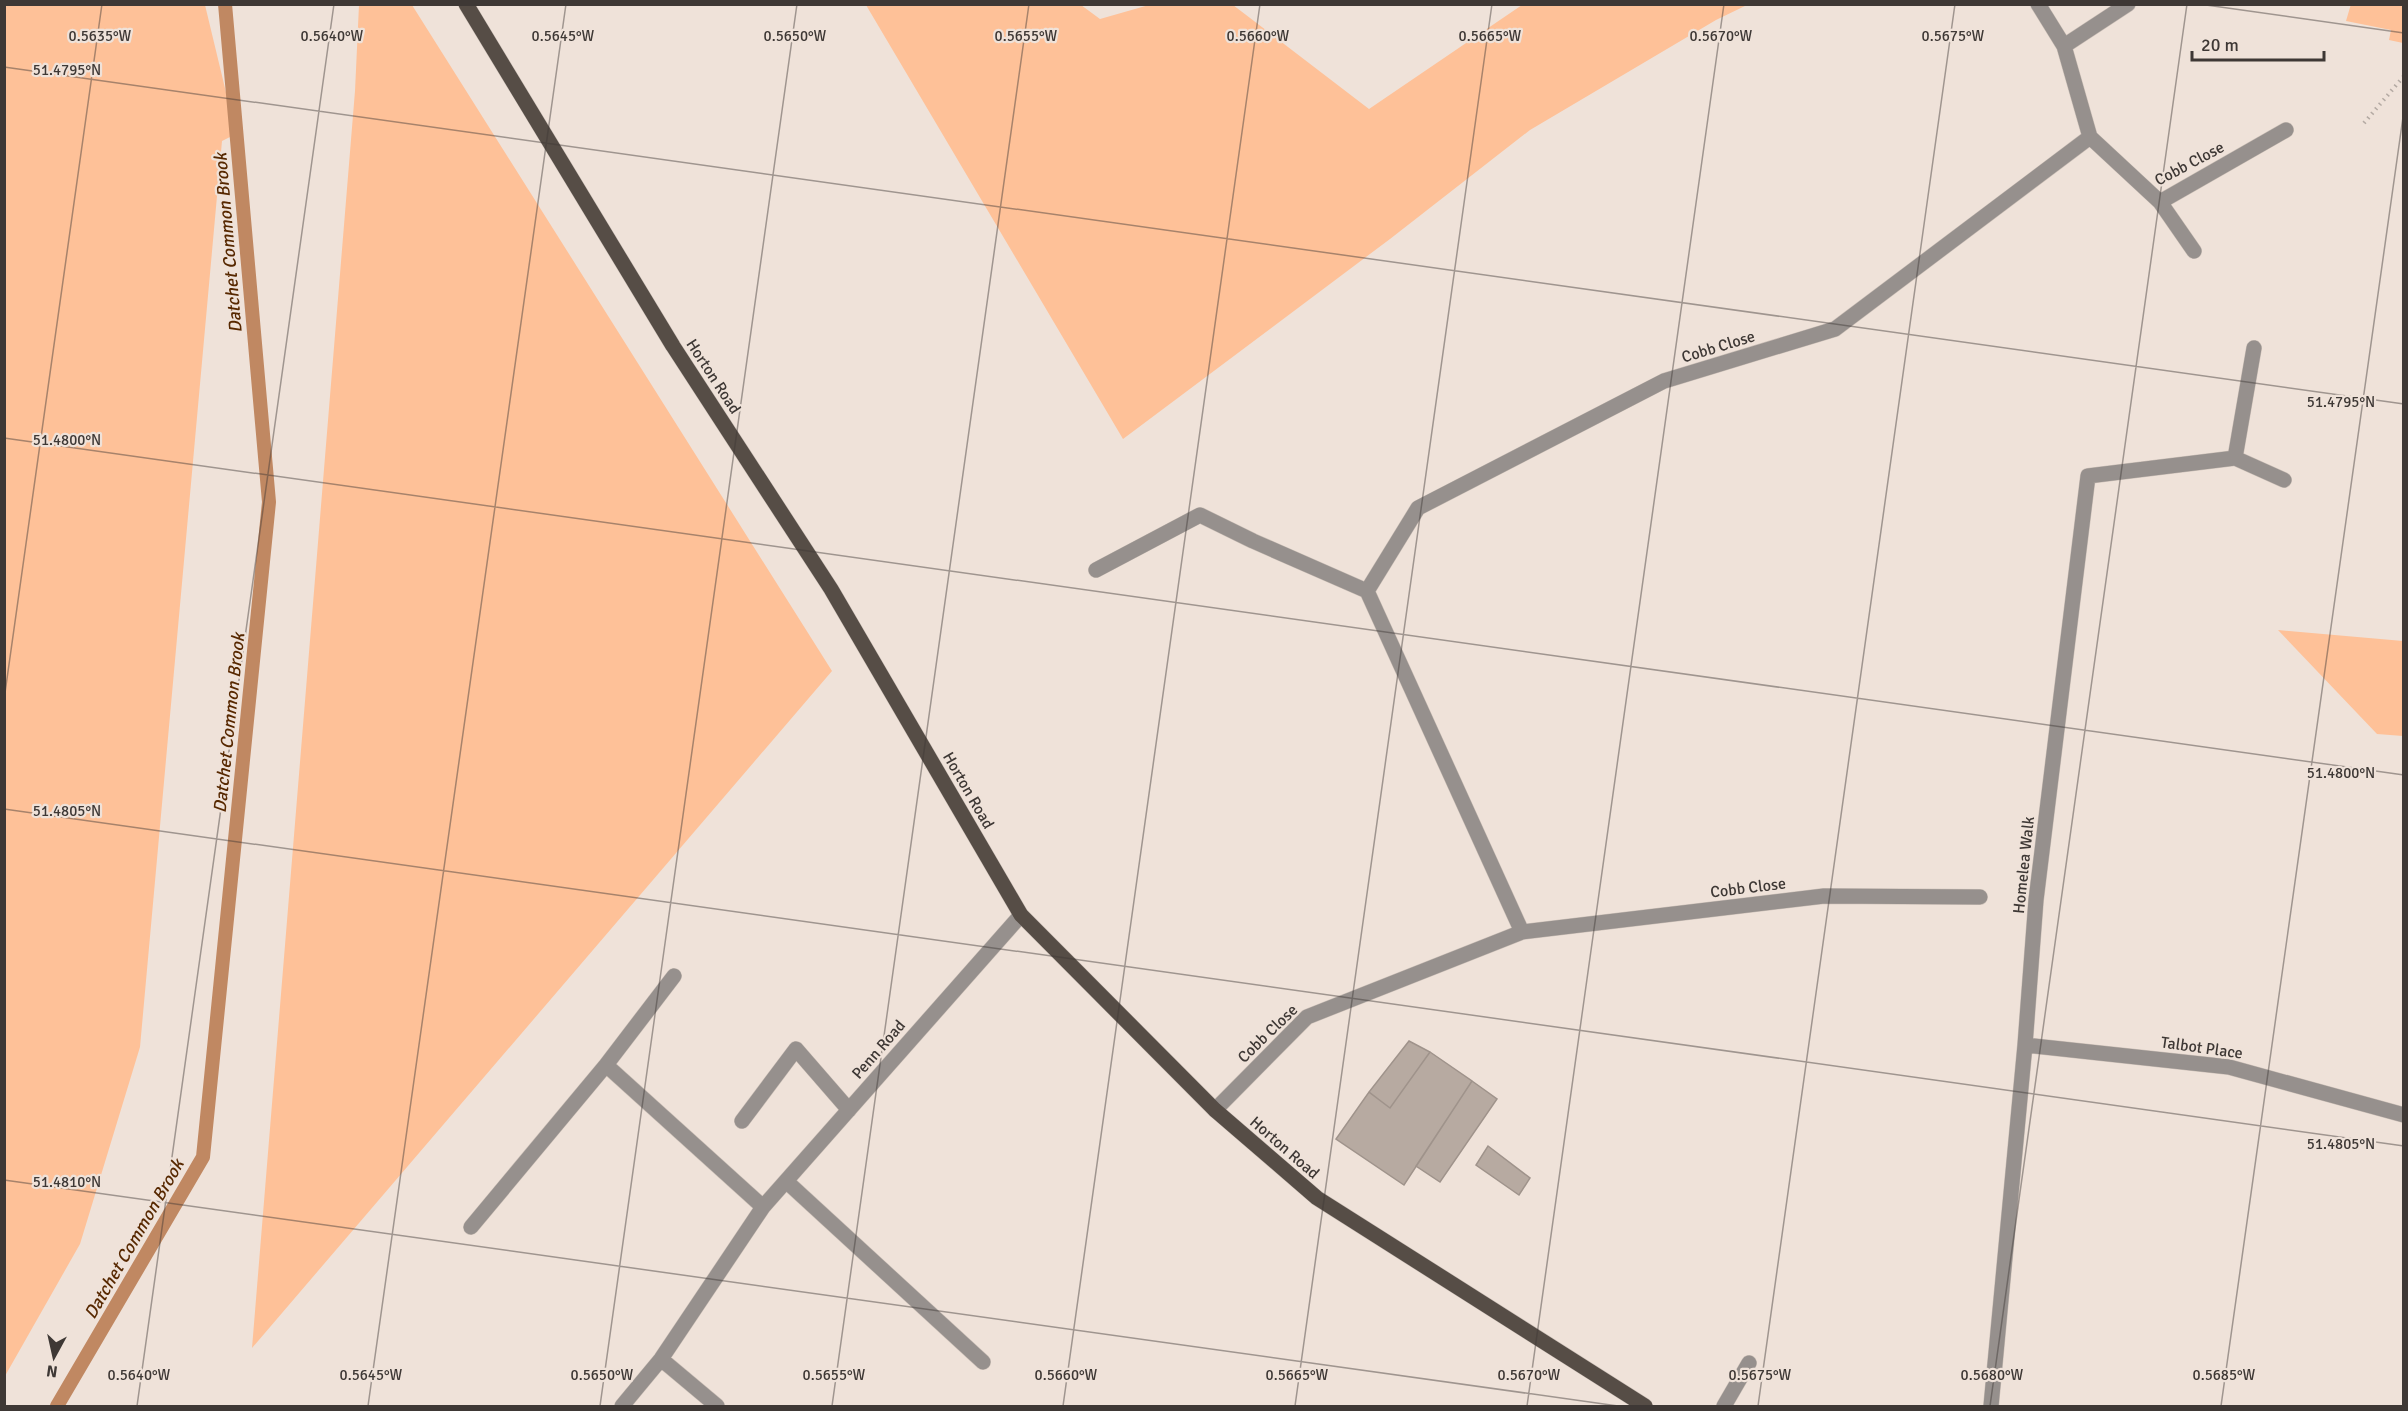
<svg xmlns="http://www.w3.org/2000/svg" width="2408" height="1411" font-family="Signika,sans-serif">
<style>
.green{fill:#fec198}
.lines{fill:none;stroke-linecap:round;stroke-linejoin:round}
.stream{stroke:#c08862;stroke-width:14}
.building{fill:#b7aaa1;stroke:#9f938b;stroke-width:1.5}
.minor-casing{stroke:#ccc0b8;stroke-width:16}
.major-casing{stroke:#ccc0b8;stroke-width:16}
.path{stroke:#b4aaa3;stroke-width:4;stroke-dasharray:1.5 4.5;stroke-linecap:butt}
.minor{stroke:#96908d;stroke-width:15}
.major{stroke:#564d46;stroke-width:15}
.ticks{fill:none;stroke:#3e3835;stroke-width:1.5;stroke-opacity:0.45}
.labels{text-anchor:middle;stroke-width:4.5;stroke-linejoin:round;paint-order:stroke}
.street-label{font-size:16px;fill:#3e3835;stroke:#efe2d9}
.water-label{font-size:18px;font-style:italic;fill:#572800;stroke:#efe2d9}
.ticks-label{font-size:15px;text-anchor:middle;fill:#3e3835;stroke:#efe2d9;stroke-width:4.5;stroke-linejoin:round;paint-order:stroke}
</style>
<rect width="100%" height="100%" fill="#efe2d9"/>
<path class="green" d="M5,4l200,1 31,129 -14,7 -82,906 -60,197 -75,132z
M2351,4l52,1v38l-14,-3 2,-10 -45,-9z
M359,5h53l420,666 -580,677 103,-1257z
M866,5h215l19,14 49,-14h84l136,104 153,-104h225l-31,15 -186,110 -140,109 -267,200z
M2278,630l125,11v95l-26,-2z"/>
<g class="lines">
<path class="stream" d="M57,1406l146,-249 66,-655 -44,-498"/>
</g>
<path class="building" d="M1409,1041l21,11 -40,56 -21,-16z
M1430,1052l42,29 -68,104 -68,-46 33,-47 21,16z
M1472,1081l25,18 -57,83 -24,-16z
M1488,1146l42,32 -11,17 -43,-30z"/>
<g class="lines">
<g class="minor-casing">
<path id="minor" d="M2038,4l26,42
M2128,4l-64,42 26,91 70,65 126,-72
M2160,202l34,49
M2235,458l19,-110
M2235,458l49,22
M1096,570l104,-55 53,26 114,50
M1522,932l-155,-341 51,-83 246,-127 171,-52 255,-192
M2025,1045l204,22 175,48
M606,1065l157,142
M1215,1110l92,-93 215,-85 302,-36 156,1
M742,1121l54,-72 53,61
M786,1181l197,181
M471,1227l135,-162 68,-89
M661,1359l56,47
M622,1406l39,-47 102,-152 258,-292
M1724,1406l25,-43
M1991,1406l34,-361 11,-145 52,-424 147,-18"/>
</g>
<g class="major-casing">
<path id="major" d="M466,4l207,342 158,243 190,326 194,195 102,88 328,208"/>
</g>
<path class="path" d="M2364,123l40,-47"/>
<use href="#minor" class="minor"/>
<use href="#major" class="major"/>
</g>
<path class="ticks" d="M2199,4l205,29M4,67l2400,337M4,438l2400,337M4,700l98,-696M4,809l2400,337M4,1180l1614,226M137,1406l197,-1402M368,1406l198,-1402M600,1406l197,-1402M832,1406l197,-1402M1063,1406l197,-1402M1295,1406l197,-1402M1527,1406l197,-1402M1758,1406l197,-1402M1990,1406l197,-1402M2221,1406l183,-1296"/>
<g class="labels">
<g class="street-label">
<text transform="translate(2189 163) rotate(-28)" y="6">Cobb Close</text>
<text transform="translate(1718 346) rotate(-17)" y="6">Cobb Close</text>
<text transform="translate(714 376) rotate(57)" y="6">Horton Road</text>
<text transform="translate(969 790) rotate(60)" y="6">Horton Road</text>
<text transform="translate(2023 865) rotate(-84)" y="6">Homelea Walk</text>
<text transform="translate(1748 887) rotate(-7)" y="6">Cobb Close</text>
<text transform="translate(1267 1033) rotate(-44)" y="6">Cobb Close</text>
<text transform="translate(2202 1047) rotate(8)" y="6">Talbot Place</text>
<text transform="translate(878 1049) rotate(-49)" y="6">Penn Road</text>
<text transform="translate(1285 1147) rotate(41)" y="6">Horton Road</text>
</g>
<g class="water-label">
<text transform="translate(228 243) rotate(-95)" y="6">Datchet Common Brook</text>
<text transform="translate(229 723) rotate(-84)" y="6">Datchet Common Brook</text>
<text transform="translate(134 1239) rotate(-60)" y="6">Datchet Common Brook</text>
</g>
</g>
<g class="ticks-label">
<text x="100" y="41">0.5635°W</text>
<text x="332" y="41">0.5640°W</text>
<text x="563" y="41">0.5645°W</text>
<text x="795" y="41">0.5650°W</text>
<text x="1026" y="41">0.5655°W</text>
<text x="1258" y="41">0.5660°W</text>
<text x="1490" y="41">0.5665°W</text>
<text x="1721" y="41">0.5670°W</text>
<text x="1953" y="41">0.5675°W</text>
<text x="67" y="75">51.4795°N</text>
<text x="2341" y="407">51.4795°N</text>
<text x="67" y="445">51.4800°N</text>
<text x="2341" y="778">51.4800°N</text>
<text x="67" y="816">51.4805°N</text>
<text x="2341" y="1149">51.4805°N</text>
<text x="67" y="1187">51.4810°N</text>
<text x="139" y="1380">0.5640°W</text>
<text x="371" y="1380">0.5645°W</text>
<text x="602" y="1380">0.5650°W</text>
<text x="834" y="1380">0.5655°W</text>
<text x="1066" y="1380">0.5660°W</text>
<text x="1297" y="1380">0.5665°W</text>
<text x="1529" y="1380">0.5670°W</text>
<text x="1760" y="1380">0.5675°W</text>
<text x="1992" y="1380">0.5680°W</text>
<text x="2224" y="1380">0.5685°W</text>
</g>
<rect width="2408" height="1411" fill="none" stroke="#3e3835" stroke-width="12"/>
<g transform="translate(54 1357) rotate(188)" stroke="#efe2d9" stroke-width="4.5" paint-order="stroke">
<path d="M0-4.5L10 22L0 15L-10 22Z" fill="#3e3835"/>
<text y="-9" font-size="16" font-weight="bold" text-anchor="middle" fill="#3e3835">N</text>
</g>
<path d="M2192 51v9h132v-9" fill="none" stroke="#3e3835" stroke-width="3"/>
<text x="2201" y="51" font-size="18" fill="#3e3835" stroke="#efe2d9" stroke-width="4.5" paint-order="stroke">20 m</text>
</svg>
